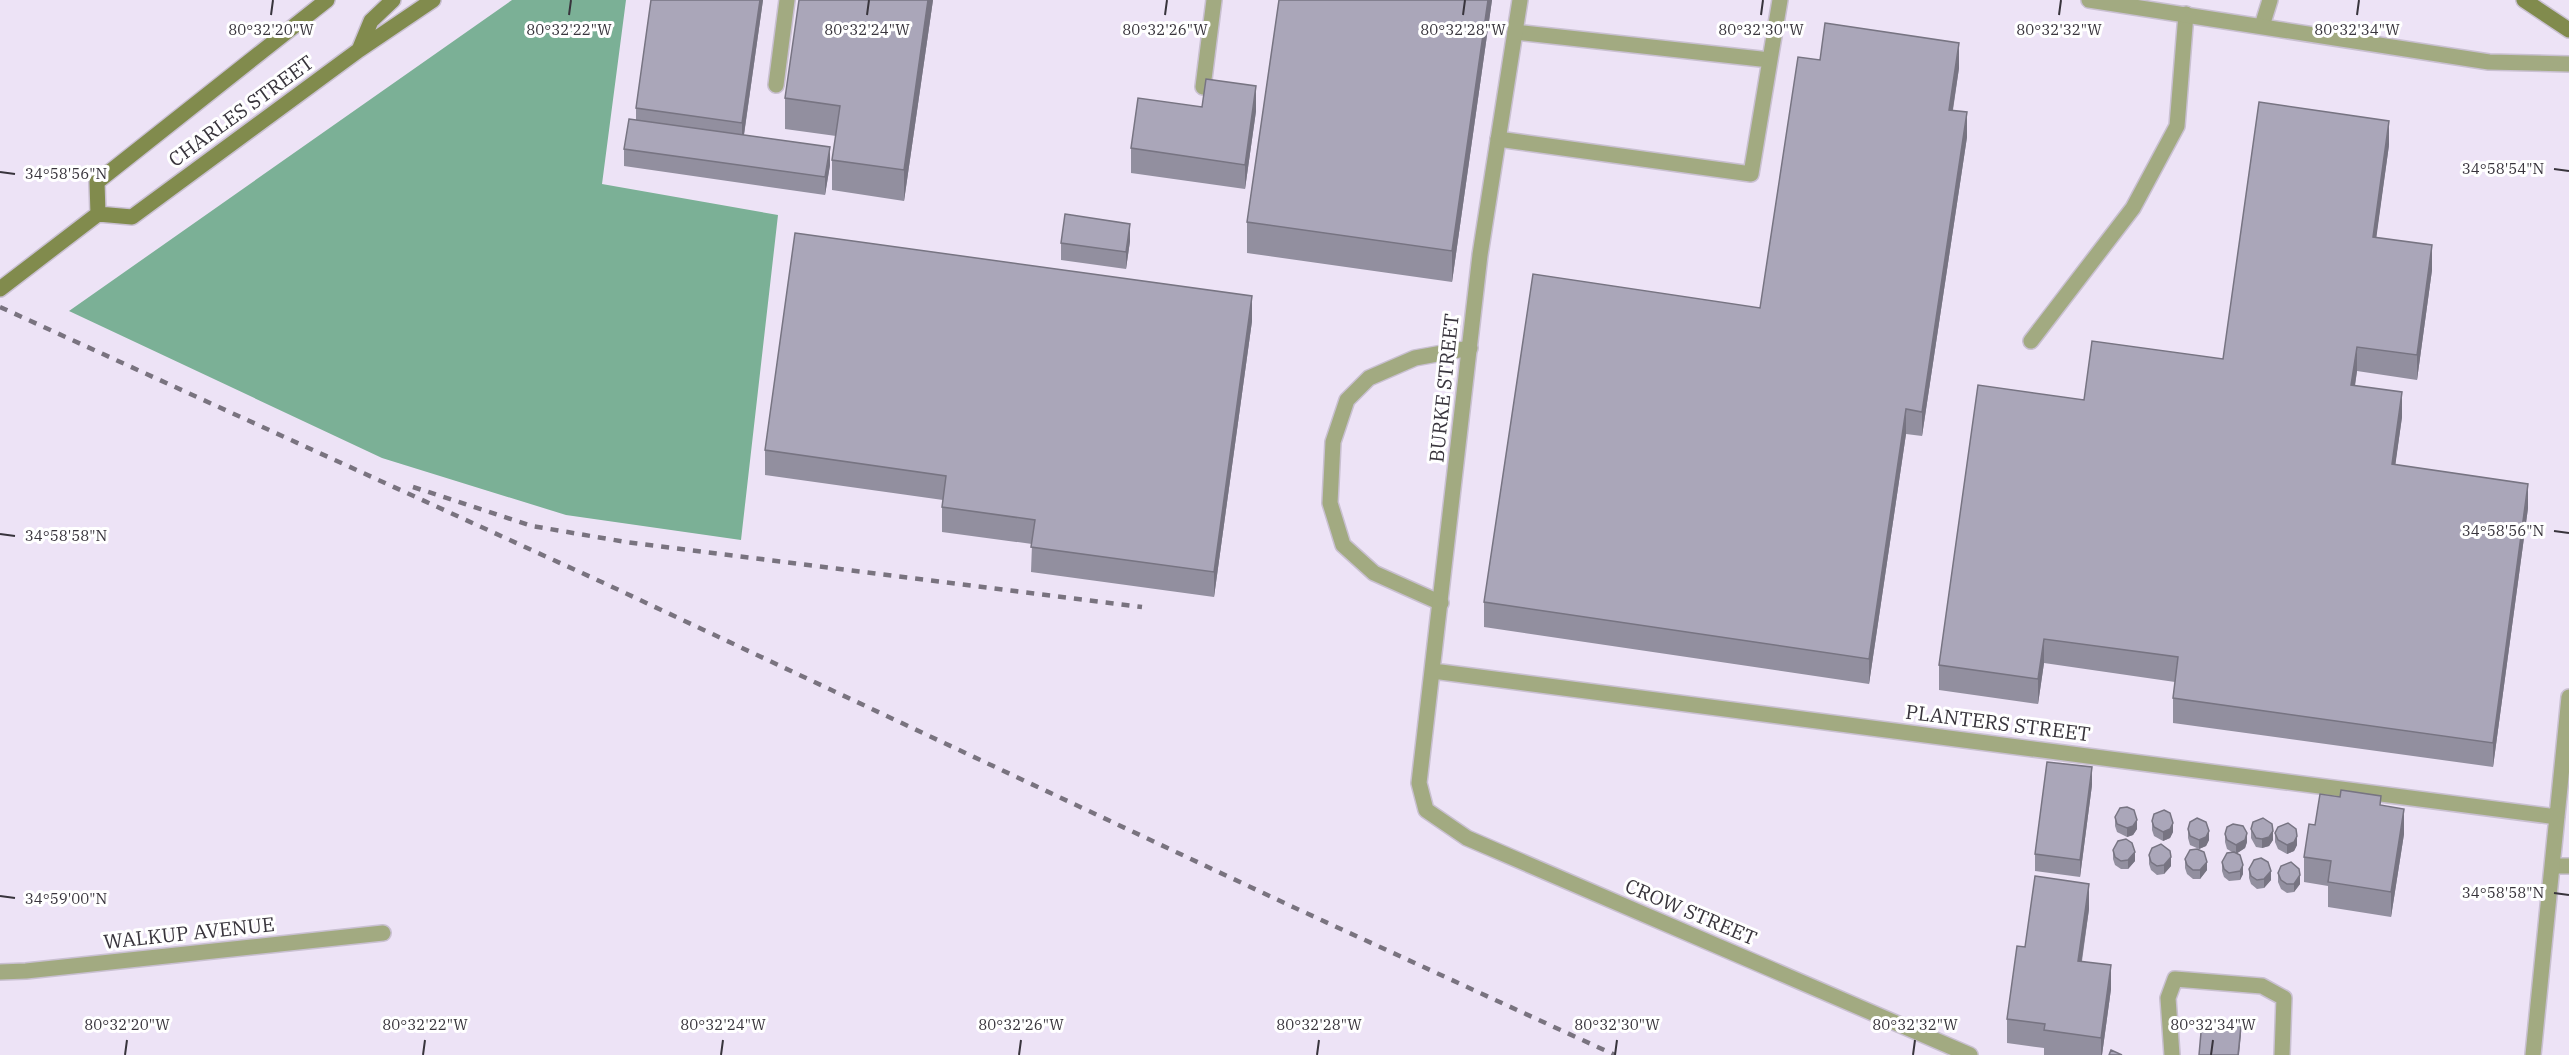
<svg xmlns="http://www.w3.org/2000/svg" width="2569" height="1055" font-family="'IBM Plex Serif',serif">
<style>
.forest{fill:#7bb096}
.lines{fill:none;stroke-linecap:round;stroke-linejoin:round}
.lane-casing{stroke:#c9c0d1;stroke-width:18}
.street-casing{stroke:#c9c0d1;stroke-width:18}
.secondary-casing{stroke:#c9c0d1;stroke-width:18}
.lane{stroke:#a2aa81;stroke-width:15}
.street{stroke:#a2aa81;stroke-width:15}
.secondary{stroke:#818b4d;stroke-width:15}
.rail{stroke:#79737f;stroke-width:4.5;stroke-dasharray:8 8;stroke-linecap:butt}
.wall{fill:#928f9f}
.shaded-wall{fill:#777482}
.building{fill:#aaa6b9;stroke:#777482;stroke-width:1.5}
.ticks{fill:none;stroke:#38343c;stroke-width:2}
.labels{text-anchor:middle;stroke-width:6;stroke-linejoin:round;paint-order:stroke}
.street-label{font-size:20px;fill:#38343c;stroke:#fff}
.ticks-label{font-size:15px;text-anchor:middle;fill:#38343c;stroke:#fff;stroke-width:6;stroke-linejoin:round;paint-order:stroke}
</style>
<rect width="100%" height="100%" fill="#ede3f6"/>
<path class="forest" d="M512,0h114l-24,184 176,31 -37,325 -175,-25 -184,-57 -313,-147z"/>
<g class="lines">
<g class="lane-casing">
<path id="lane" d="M2262,26l8,-26
M1515,32l255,28
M776,85l11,-85
M1203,87l11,-87
M1498,139l253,35 29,-174
M2031,341l102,-133 44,-82 9,-112
M1441,603l-67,-30 -31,-28 -13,-42 3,-61 14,-42 22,-22 46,-20 55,-10
M2553,866h16
M2172,1055l-4,-57 7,-19 87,7 22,12 -2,57"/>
</g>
<g class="street-casing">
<path id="street" d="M1520,0l-40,255 -61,528 7,27 41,28 503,217
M2089,0l400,62 80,2
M1433,671l1124,146
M0,972l26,-1 357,-38
M2533,1055l36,-358"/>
</g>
<g class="secondary-casing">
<path id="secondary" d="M2524,0l45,30
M359,50l12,-29 22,-21
M98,214l-1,-32 230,-182
M0,289l98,-75 34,3 227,-167 74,-50"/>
</g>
<use href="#lane" class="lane"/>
<use href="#street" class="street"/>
<use href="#secondary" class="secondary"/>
<path class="rail" d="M0,307l606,277 687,323 322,148
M413,487l119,39 94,16 516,65"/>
</g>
<path class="wall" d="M651,0h112l-19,135 86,30 -5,30 -201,-29v-17l12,-29v-12z
M933,0l-29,201 -72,-11v-30l4,-24 -51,-7v-31z
M1279,0h213l-40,282 -205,-29v-31z
M1820,60l139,8 -6,42 14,27 -45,299 -16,-2 -37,250 -385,-57v-25l276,-294z
M1202,107l54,4 -11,78 -114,-16v-25z
M2389,145l-13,92 56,33 -15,110 -60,-9 -2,15 47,31 -7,48 133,43 -35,259 -320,-44v-25l2,-16 -131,-19 -6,41 -99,-14v-25l145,-265 139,-41z
M1130,241l-4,28 -65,-9v-17z
M1252,321l-38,276 -183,-25 1,-28 -90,-12v-25l1,-7 -178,-25v-25z
M2092,785l-12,92 -45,-6v-17z
M2381,805l23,29 -13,83 -63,-10v-21l-24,-4v-25l11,-32z
M2115,817l22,12 -4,6 -6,2 -10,-5 -2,-6z
M2152,821l21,11 -3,6 -7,3 -9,-5 -2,-6z
M2188,829l21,11 -3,6 -7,3 -9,-4 -2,-7z
M2251,829l22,11 -4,6 -7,2 -6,-1 -5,-9z
M2275,833l22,12 -3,6 -7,3 -9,-5 -3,-7z
M2225,834l22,8 -2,6 -8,5 6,21 -3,6 -11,1 -5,-4 -2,-6v-9l10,-10 -5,-3 -2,-7z
M2113,850l22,11 -7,8h-7l-6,-4 -2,-6z
M2149,855l22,11 -7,8 -7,1 -6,-5 -2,-6z
M2185,859l22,11 -7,9h-7l-6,-5 -2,-6z
M2249,869l22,11 -7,8 -7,1 -6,-5 -2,-6z
M2278,873l22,11 -6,8 -7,1 -6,-4 -3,-7z
M2089,909l-7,52 29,28 -9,66h-58v-7l-37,-5v-24l18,-72z"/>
<path class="shaded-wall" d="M760,0h3l-21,148v-25z
M928,0h5l-29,201v-31z
M1488,0h4l-40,282v-31z
M1959,43v25l-10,66v-24z
M1256,86v25l-11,78v-24z
M1967,112v25l-45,299v-24z
M2389,121v24l-16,117v-25z
M830,147v18l-5,30v-18z
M1130,224v17l-4,28v-17z
M2432,245v25l-15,110v-25z
M1252,296v25l-38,276v-25z
M2357,347v24l-6,39v-25z
M2402,392v25l-10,72v-25z
M1906,409v25l-37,250v-25z
M2528,484v24l-35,259v-24z
M2044,639v24l-6,41v-25z
M2092,767v18l-12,92v-17z
M2404,809v25l-13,83v-25z
M2137,820v9l-4,6 -6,2v-9z
M2173,823v9l-3,6 -7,3v-9z
M2209,831v9l-3,6 -7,3v-9z
M2273,831v9l-4,6 -7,2v-9z
M2247,833v9l-2,6 -9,6v-9z
M2297,836v9l-3,6 -7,3v-9z
M2135,852v9l-7,8v-9z
M2171,857v9l-7,8v-9z
M2207,862v8l-7,9v-9z
M2243,865v9l-3,6v-9z
M2271,871v9l-7,8v-9z
M2300,875v9l-6,8v-8z
M2089,884v25l-11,76v-24z
M2111,965v24l-9,66h-1v-17z
M2241,1026v8l-2,21h-1z"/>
<path class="building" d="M651,0h109l-18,123 -106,-15z
M799,0h129l-24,170 -72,-10 8,-54 -55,-8z
M1279,0h209l-36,251 -205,-29z
M1825,23l134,20 -10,67 18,2 -45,300 -16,-3 -37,250 -385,-57 49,-328 227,34 38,-251 22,3z
M1206,79l50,7 -11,79 -114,-17 7,-50 64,9z
M2259,102l130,19 -16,116 59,8 -15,110 -60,-8 -6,38 51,7 -10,72 136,20 -35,259 -320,-45 5,-41 -134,-18 -6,40 -99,-14 39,-280 106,15 8,-59 131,18z
M629,119l201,28 -5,30 -201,-28z
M1065,214l65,10 -4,28 -65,-9z
M795,233l457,63 -38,276 -183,-25 4,-27 -93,-13 4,-31 -181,-26z
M2047,762l45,5 -12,93 -45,-6z
M2341,790l40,6 -1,9 24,4 -13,83 -63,-10 3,-21 -27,-4 5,-33 6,1 5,-31 20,3z
M2127,807l7,3 3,10 -4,6 -6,2 -10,-4 -2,-7 5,-9z
M2164,810l6,3 3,10 -3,6 -7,3 -9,-5 -2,-6 2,-7z
M2197,818l9,4 3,9 -3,6 -7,3 -9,-4 -2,-7 2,-7z
M2263,818l9,6 1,7 -4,6 -7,2 -6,-1 -5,-9 2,-7z
M2288,823l8,6 1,7 -3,6 -7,3 -9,-5 -3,-7 3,-6z
M2233,824l10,2 4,7 -2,7 -9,5 -9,-5 -2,-6 2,-7z
M2126,839l6,4 3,9 -7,8 -7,1 -6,-4 -2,-7 5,-9z
M2161,844l9,7 1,6 -7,8 -7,1 -6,-4 -2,-7 3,-7z
M2197,849l7,3 3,10 -7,8h-7l-6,-5 -2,-6 5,-9z
M2234,852l6,3 3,10 -3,6 -11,2 -5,-4 -2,-7 5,-9z
M2261,858l7,4 3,9 -7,8 -7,1 -6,-4 -2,-7 5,-9z
M2291,862l8,7 1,6 -6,9h-7l-6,-4 -3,-7 3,-7z
M2035,876l54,8 -11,77 33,4 -10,73 -57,-8 1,-6 -38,-5 10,-73 8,1z
M2202,1021l39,5 -3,29h-39z
M2111,1050l11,5h-13z"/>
<path class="ticks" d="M271,15l2,-15M569,15l2,-15M867,15l2,-15M1165,15l2,-15M1463,15l2,-15M1761,15l2,-15M2059,15l2,-15M2357,15l2,-15M2554,169l15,2M0,172l15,2M2554,531l15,2M0,534l15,2M2554,893l15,2M0,896l15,2M125,1055l2,-15M423,1055l2,-15M721,1055l2,-15M1019,1055l2,-15M1317,1055l2,-15M1615,1055l2,-15M1913,1055l2,-15M2211,1055l2,-15"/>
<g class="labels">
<g class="street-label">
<text transform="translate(241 111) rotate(-36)" y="7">CHARLES STREET</text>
<text transform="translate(1444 388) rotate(-84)" y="7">BURKE STREET</text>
<text transform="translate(1998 723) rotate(7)" y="7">PLANTERS STREET</text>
<text transform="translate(1691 912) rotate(23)" y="7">CROW STREET</text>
<text transform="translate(189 933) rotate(-6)" y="7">WALKUP AVENUE</text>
</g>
</g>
<g class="ticks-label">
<text x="271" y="35">80°32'20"W</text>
<text x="569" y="35">80°32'22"W</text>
<text x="867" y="35">80°32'24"W</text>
<text x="1165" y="35">80°32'26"W</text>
<text x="1463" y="35">80°32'28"W</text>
<text x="1761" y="35">80°32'30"W</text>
<text x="2059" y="35">80°32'32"W</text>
<text x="2357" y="35">80°32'34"W</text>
<text x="2503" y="174">34°58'54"N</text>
<text x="66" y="179">34°58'56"N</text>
<text x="2503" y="536">34°58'56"N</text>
<text x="66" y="541">34°58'58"N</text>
<text x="2503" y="898">34°58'58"N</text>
<text x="66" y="904">34°59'00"N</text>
<text x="127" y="1030">80°32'20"W</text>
<text x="425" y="1030">80°32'22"W</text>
<text x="723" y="1030">80°32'24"W</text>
<text x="1021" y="1030">80°32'26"W</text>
<text x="1319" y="1030">80°32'28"W</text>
<text x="1617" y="1030">80°32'30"W</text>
<text x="1915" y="1030">80°32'32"W</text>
<text x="2213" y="1030">80°32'34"W</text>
</g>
</svg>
